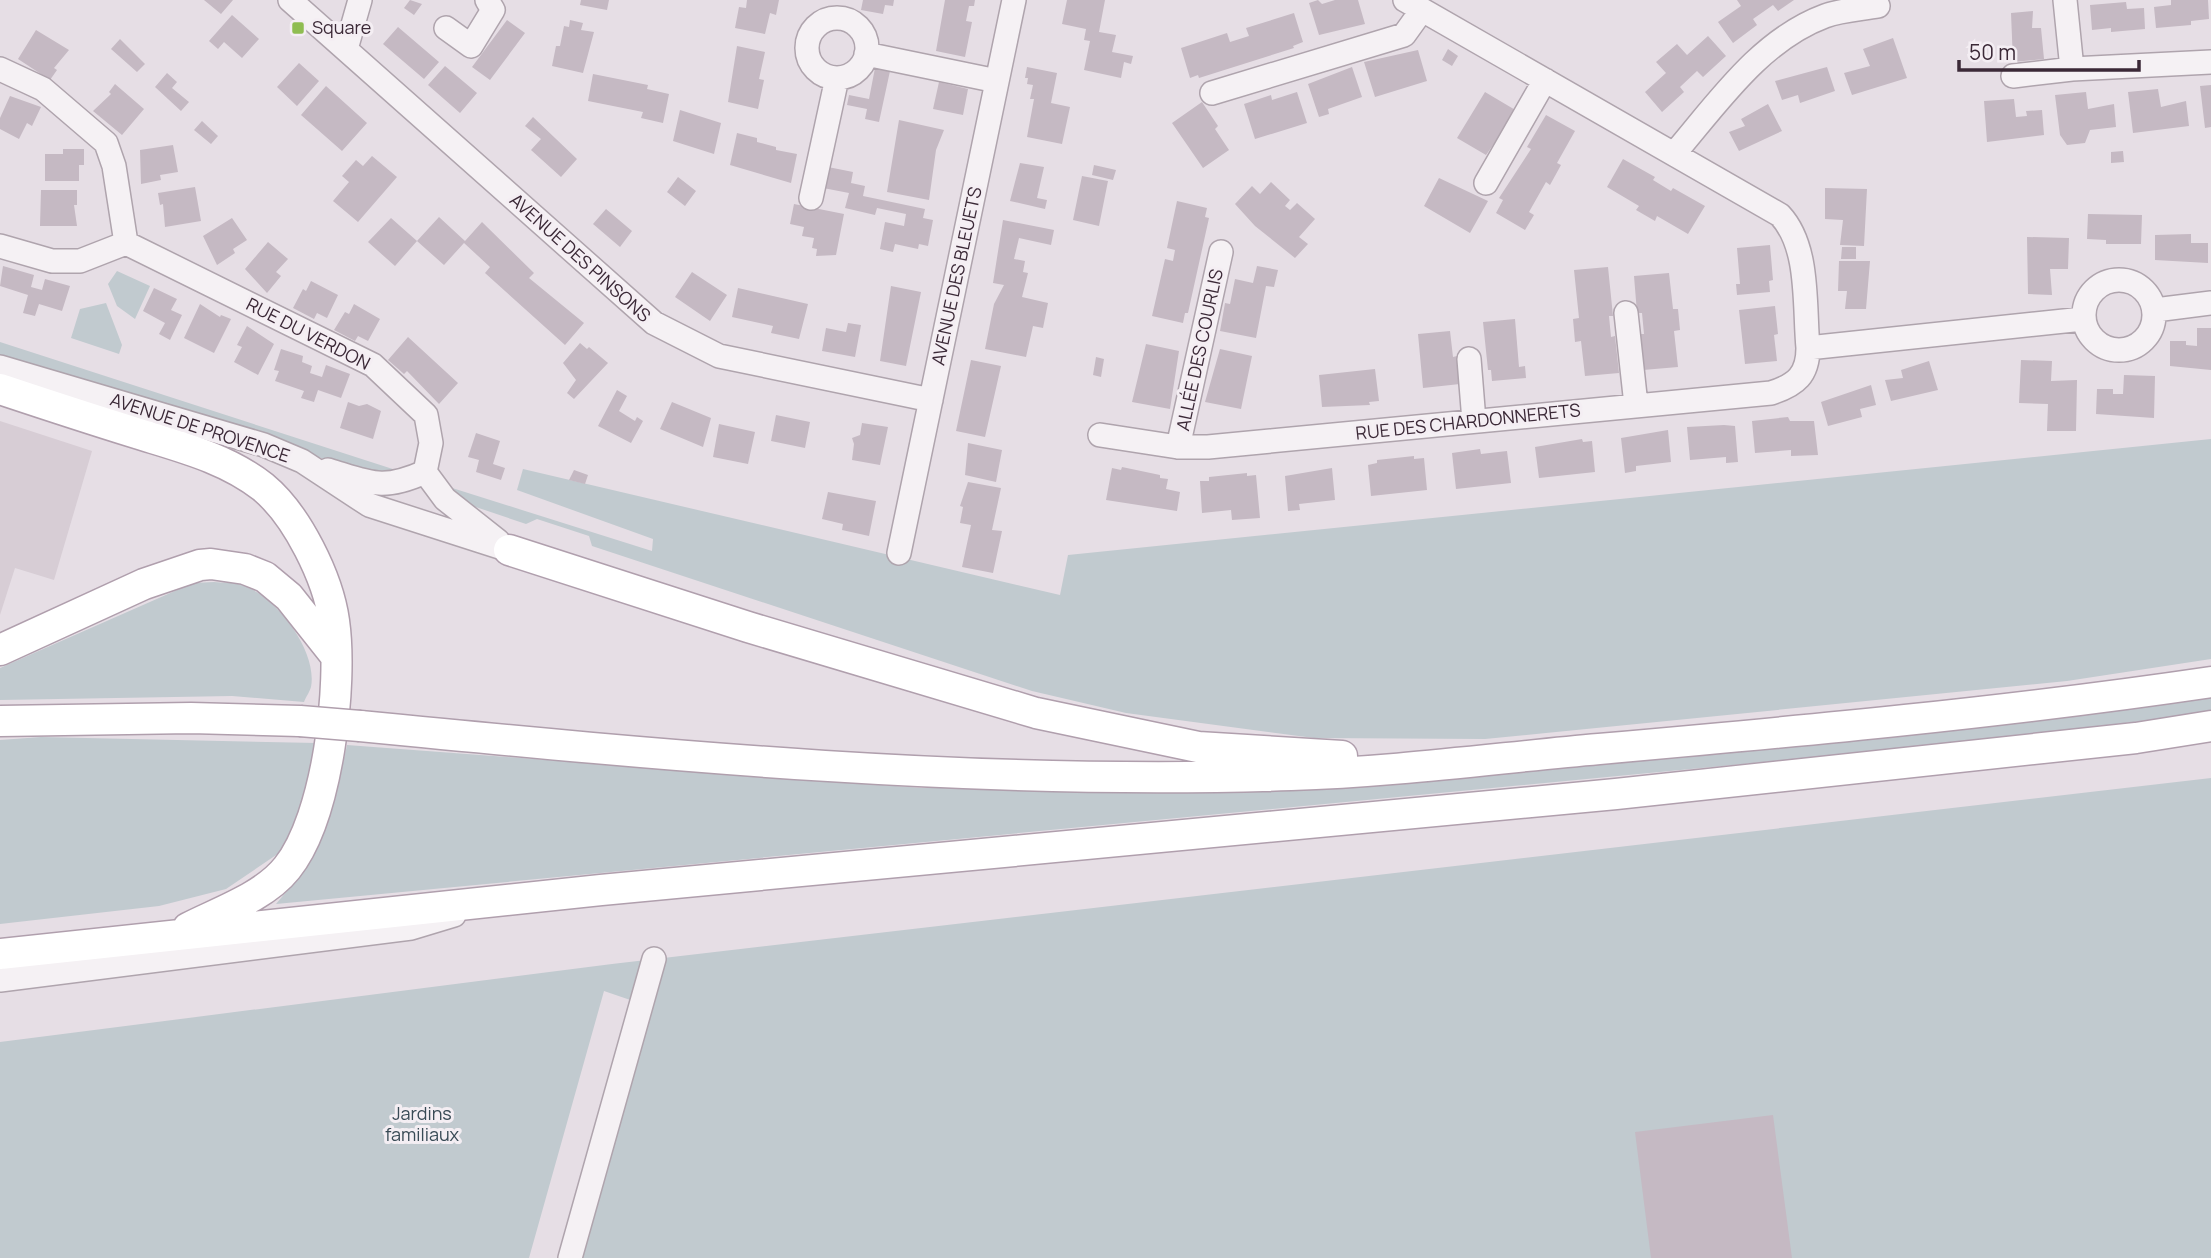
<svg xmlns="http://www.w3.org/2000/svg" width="2211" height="1258" font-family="Manrope,sans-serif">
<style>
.built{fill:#d7cdd5}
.green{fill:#c1cacf}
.building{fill:#c5b9c3}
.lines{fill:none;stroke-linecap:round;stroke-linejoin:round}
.minor-casing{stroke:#afa4ad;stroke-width:26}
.major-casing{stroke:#b09fad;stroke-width:33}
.minor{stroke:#f5f1f4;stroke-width:23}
.major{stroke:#fff;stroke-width:30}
.major-bridge-casing{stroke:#b09fad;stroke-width:33;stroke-linecap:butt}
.major-bridge{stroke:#fff;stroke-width:30}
.poi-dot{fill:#8fbd51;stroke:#f4eef3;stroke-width:2.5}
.labels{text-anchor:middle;stroke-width:6;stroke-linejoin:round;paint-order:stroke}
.poi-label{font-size:18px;fill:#3b2937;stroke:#f4eef3;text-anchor:start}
.street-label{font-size:18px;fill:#3b2937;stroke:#f4eef3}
.park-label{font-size:18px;fill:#384a55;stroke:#f4eef3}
</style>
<rect width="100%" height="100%" fill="#e6dee5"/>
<path class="built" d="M0,421l92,30 -38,129 -39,-12 -15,47z"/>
<path class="green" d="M117,271l33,15 -15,33 -18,-13 -9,-22z
M106,303l16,42 -3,9 -48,-16 9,-29z
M0,342l402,130 -15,7 -387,-124z
M2211,439v220l-144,22 -521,52 -61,6 -171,-1 -188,-25 -94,-22 -440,-145 -3,-10 -52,-17 -11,5 -65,-22 -12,-15 203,64 1,-12 -136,-49 6,-21 537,126 8,-40z
M214,582c8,1 19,0 27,3 34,9 77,66 70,102 -1,4 -5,10 -7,15l-72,-6 -232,4v-32l193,-85z
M2211,695v18l-311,36 -1624,155 31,-37 28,-67 12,-55 575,43 408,-2 567,-50z
M41,737l276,6 -10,48 -25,60 -56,38 -67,17 -159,18v-184z
M2211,778v480h-1638l69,-254 -38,-13 -75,267h-529v-216l612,-78z"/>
<path class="building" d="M204,0h29l-12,14z
M410,0l12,4 -8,11 -10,-7z
M581,0h28l-2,10 -27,-5z
M747,0h32l-3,15 -6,-2 -5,21 -30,-6 4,-21 7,1z
M863,0h31l-1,6 -8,-1 -2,9 -22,-4z
M945,0h30l-1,6h-5l-3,15 6,1 -7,35 -29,-6z
M1067,0h38l-6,32 17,3 -4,17 21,4 -2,8 -7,-2 -3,16 -37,-8 6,-29 -6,-1 2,-11 -24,-5z
M1318,0l4,4 13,-4h23l7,24 -46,11 -10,-32z
M1737,0h57l-16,11 -5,-6 -20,14 4,6 -24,18 -15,-21 23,-16z
M2171,0h37l1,19 -18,2v4l-35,3 -2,-21 17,-2z
M2126,2l1,7 17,-1 1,21 -34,3v-4l-19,2 -2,-25z
M2033,11l-1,17h9l3,31 -31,3 -2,-49z
M1294,13l9,29 -10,4 1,2 -95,30 -1,-3 -8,3 -9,-30 46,-15 3,9 19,-6 -3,-8z
M232,15l27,24 -17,19 -18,-16 -6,7 -9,-8z
M507,20l18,13 -35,47 -18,-13z
M570,20l13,3 -2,7 13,2 -11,41 -31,-7 4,-20h4l4,-20 5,1z
M398,27l41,35 -15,17 -41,-35z
M36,30l33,20 -15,18 3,2 -7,10 -32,-21z
M1708,36l18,20 -23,21 -6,-6 -17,16 4,5 -22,20 -17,-20 21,-19 -10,-11 21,-18 10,11z
M1893,38l14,40 -55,17 -8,-22 26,-7 -7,-17z
M120,39l25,25 -8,8 -26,-23z
M737,46l28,6 -6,27 5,1 -6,29 -30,-7z
M1448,49l10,7 -6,10 -10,-6z
M1418,50l9,31 -52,16 -11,-35z
M299,63l20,18 -22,25 -20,-19z
M445,66l32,27 -17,20 -32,-28z
M1027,67l30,6 -6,30 19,4 -8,37 -35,-7 7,-38h-4l3,-14 -6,-1 1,-6h-3z
M1352,67l10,30 -34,12 1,5 -10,3 -11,-33z
M1827,67l8,24 -35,12 -2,-8 -16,5 -7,-19z
M875,68l15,3 -11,51 -14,-3 2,-10 -20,-4 2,-10 20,4z
M167,73l10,9 -5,6 17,14 -8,9 -26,-24z
M593,74l55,11 -1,4 22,5 -6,29 -22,-5 2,-6 -55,-11z
M939,82l29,7 -5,26 -30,-6z
M115,84l29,25 -22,26 -29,-24 18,-17 -2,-2z
M2211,85v42l-6,1 -5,-42z
M326,86l41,37 -25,28 -41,-36z
M2158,89l3,18 25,-6 3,25 -56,7 -5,-41z
M1297,92l10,31 -52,16 -11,-35 27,-9 1,5z
M1485,92l32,19 -31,44 -29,-17z
M2086,92l2,17 26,-5 2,23 -26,3 -5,13 -18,2 -7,-10 -5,-40z
M10,96l31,11 -9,19 -5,-3 -8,16 -19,-10v-11z
M2014,99l2,18 11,-1 -1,-5 16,-1 2,25 -57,7 -3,-41z
M1202,102l16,24 -3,3 14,21 -26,18 -31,-45z
M1768,104l14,27 -43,20 -10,-19 16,-6 -4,-7z
M680,110l41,13 -7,31 -41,-13z
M1546,115l29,16 -18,32 4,2 -11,20 -4,-3 -17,30 5,3 -9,15 -29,-17 7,-13 -4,-2 32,-49 -4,-2z
M533,117l44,42 -16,18 -30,-27 10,-11 -16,-13z
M899,120l45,10 -8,20 -7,50 -42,-8z
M202,121l16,15 -7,8 -17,-14z
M737,133l20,5v4l19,5v3l21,4 -6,29 -61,-18z
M173,145l5,27 -18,3 1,5 -20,4 -1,-34z
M63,149h21v16h-5v16h-34v-27h18z
M2123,151l1,11 -13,1v-11z
M372,156l25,21 -39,45 -25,-21 16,-19 -7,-6 14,-16 7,6z
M1623,159l32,18 -2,3 18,11 2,-3 32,18 -17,28 -31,-18 -2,5 -19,-11 3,-4 -32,-19z
M1020,163l24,4 -7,31 10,2 -2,9 -35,-8z
M1094,165l22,5 -3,10 -21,-5z
M823,166l30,6 -2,11 14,3 -2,10 62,13 -2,9 10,2 -5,26 -9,-2 -1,5 -23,-5 -2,8 -13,-3 5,-27 19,4 2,-12 -29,-6 -2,7 -30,-7 4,-15 -31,-6z
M1082,176l26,5 -9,45 -26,-6z
M678,177l18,14 -11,15 -18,-14z
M1439,178l49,23 -18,32 -46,-27z
M1271,182l19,18 -5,6 5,4 7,-7 18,16 -16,18 9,7 -13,14 -40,-32 -20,-22 17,-18 8,8z
M195,187l6,34 -36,6 -2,-23 -3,1 -2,-12z
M1825,188l42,1 -3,57 -24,-1 3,-25 -18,-1z
M41,190h36v15h-3l3,21h-37z
M1177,201l30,7 -2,9 4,1 -21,95h-3l-2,10 -31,-7 13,-57 8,2 2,-11 -8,-2z
M794,204l50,10 -8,41 -20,1 1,-7 -5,-1 2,-10 -12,-2 2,-9 -14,-3z
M606,209l26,22 -12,16 -27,-23z
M2088,214l54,1 -1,29h-35v-4l-19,-1z
M439,217l26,24 17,-19 52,51 -5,5 55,45 -19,22 -80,-72 5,-6 -26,-24 -20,22 -27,-24 -22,25 -27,-24 23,-24 26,23z
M232,218l15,22 -14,9 2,4 -18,12 -14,-29z
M1003,220l51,10 -3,15 -32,-7 -5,21 11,2 -2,11 5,1 -6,24 26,6 -5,25 -10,-2 -7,31 -41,-8 9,-45 10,-19 -11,-2z
M2191,234v9h17v20l-53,-3v-25z
M2027,237l42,1 -1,31h-18l2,26 -24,-1z
M268,242l20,17 -12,13 5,4 -14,17 -22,-24z
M1770,245l3,35 -4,1 1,11 -33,3 -1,-11h4l-3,-36z
M1842,247h14v12h-15z
M1839,261h31l-4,48h-21l2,-18h-9z
M3,266l31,9 -3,12 11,3 3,-11 25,7 -8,25 -23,-7 -4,12 -12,-3 5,-18 -28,-9z
M1257,266l21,4 -4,17 -8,-1 -10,52 -36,-7 5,-28 5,1 5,-25 18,4z
M1608,267l5,49h-4l2,21 4,-1 4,37 -34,3 -4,-35 -6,1 -2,-23 6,-1 -5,-48z
M692,272l35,23 -17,26 -35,-24z
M1669,273l4,36h5l2,21 -6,1 4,36 -35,3 -3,-36h4l-2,-21h-5l-3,-37z
M311,281l27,14 -11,23 -10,-5 -3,6 -21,-11 10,-19 3,2z
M891,286l30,6 -15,74 -26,-5z
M154,288l23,11 -6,11 11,5 -12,25 -11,-6 6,-11 -22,-12z
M738,288l70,16 -9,35 -28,-6 2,-7 -41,-9z
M200,304l20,13 1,-2 10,4 -17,34 -30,-15z
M354,304l26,15 -12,22 -10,-5 -3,5 -21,-11 11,-18 4,2z
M1775,306l3,28 -4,1 3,26 -32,3 -6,-54z
M1515,319l4,48 6,-1 1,12 -34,3 -1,-11h-3l-5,-48z
M848,323l13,2 -6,32 -33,-6 4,-23 20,4z
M247,326l27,18 -16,31 -24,-13 8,-15 -5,-2z
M2197,328h14v42l-41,-4v-25h16v4l11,1z
M1450,331l3,26 4,-1 3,28 -37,4 -5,-54z
M408,337l50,46 -19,21 -32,-33 -3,3 -16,-14z
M580,343l7,6 2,-2 19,16 -34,36 -7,-6 9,-13 -13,-17z
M1146,344l33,7 -9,58 -38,-7z
M281,349l22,7 -1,6 10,4 -2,7 12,4 4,-12 24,9 -9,24 -23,-8 -4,12 -13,-4 3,-7 -29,-10 4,-10 -5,-1z
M1220,349l32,7 -11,53 -36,-7z
M1096,357l8,2 -3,18 -8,-2z
M971,360l30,6 -16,71 -29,-6z
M2021,360l31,1 -1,20 26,-1 -1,51h-29l1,-27 -29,-1z
M1929,361l9,29 -47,11 -6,-21 18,-2 -2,-8z
M1375,369l4,32 -10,1 1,3 -48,2 -3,-32z
M2124,375l31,1 -1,42 -58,-4 1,-25h16v5h10z
M1871,385l5,20 -16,4 2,8 -34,9 -7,-24z
M617,390l10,6 -8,15 16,10 2,-4 6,4 -12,22 -33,-17z
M348,402l11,4 8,-2 14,7 -8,28 -33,-11z
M672,402l39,16 -8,29 -43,-18z
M776,415l34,7 -5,26 -34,-7z
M1788,417l2,4h24l4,34 -27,1v-6l-36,3 -3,-32z
M862,423l26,4 -8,38 -28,-5 2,-16 -2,-6 8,-3z
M719,424l36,8 -7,32 -35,-7z
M1724,425l11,1 3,36 -12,1v-6l-36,3 -3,-33z
M1668,430l3,32 -35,4v5l-11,2 -4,-35z
M476,433l24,8 -7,23 12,4 -4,12 -25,-8 3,-12 -11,-3z
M1582,439l1,3 9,-1 3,31 -56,6 -4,-31z
M968,443l34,7 -6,32 -31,-7z
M1480,449l1,5 26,-3 4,32 -55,6 -4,-36z
M1414,456v3l10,-1 3,32 -56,6 -3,-31 9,-2v-3z
M1122,467l38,8v3l8,1 -2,10 14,3 -3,19 -71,-11 6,-32 9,2z
M1332,468l3,32 -36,4 1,6 -12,1 -3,-35z
M574,470l14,5 -3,9 -16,-4z
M1247,473v3l9,-1 4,43 -28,2 -1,-10 -29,3 -2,-32h9v-4z
M968,482l33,6 -9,42 10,1 -9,42 -31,-6 9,-42 -11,-2 3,-16 -3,-1z
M828,492l48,9 -7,35 -27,-6 1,-6 -21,-5z
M1773,1115l19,143h-141l-16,-126z"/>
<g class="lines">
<g class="minor-casing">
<path id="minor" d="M290,0l364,323 65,33 212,44
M2065,0l7,69 139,-7
M807 48a30 30 0 1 1 60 0a30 30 0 1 1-60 0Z
M446,28l25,18 22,-36 -6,-10
M346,49l14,-49
M866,54l131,27
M0,69l43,20 63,54 8,23 12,77 -46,18h-28l-52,-15
M2013,76l59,-7
M1212,93l192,-58 18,-25
M1674,154c43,-50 86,-114 151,-138 16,-6 36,-7 53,-10
M1486,183l59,-103
M811,198l26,-120
M126,243l247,122 53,50 5,28 -6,29
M2084 315a35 35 0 1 1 70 0a35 35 0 1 1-70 0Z
M2155,310l56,-7
M1626,313l10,92
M1808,348l275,-29
M1469,359l5,62
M0,367l264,78 38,16 67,44 140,45
M1100,435l78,12h30l563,-54c25,-8 37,-18 37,-45 -4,-42 2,-101 -28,-133l-375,-215
M1178,447l43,-195
M328,470c43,13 54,21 97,2
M425,472l20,27 53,42
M899,553l115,-553
M0,980l411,-52 43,-13
M570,1258l84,-299"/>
</g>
<g class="major-casing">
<path id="major" d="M0,389c45,15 91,30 136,44 45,14 90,25 127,54 34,28 65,91 71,134 9,63 -6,196 -47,247 -23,29 -68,44 -99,60
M509,550l239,77 288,86 162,34 144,9
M0,650l144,-66 56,-19 11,-1 34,5 20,8 24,20 46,58
M0,721l191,-3 109,3
M360,726c309,30 620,60 931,49 103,-3 206,-17 308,-26 204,-18 409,-37 612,-67
M0,954l601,-64 1015,-96 520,-56 75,-12"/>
</g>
<use href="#minor" class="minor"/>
<use href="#major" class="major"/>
<g class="major-bridge-casing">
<path id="major-bridge" d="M300,721l60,5"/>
</g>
<use href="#major-bridge" class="major-bridge"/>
</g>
<rect class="poi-dot" x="291" y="21" width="14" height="14" rx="3.5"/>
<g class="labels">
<g class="poi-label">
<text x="312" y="34">Square</text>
</g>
<g class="street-label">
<text transform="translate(580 258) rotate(42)" y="6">AVENUE DES PINSONS</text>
<text transform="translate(957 276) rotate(-78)" y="6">AVENUE DES BLEUETS</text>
<text transform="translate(308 334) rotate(27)" y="6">RUE DU VERDON</text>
<text transform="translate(1200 350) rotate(-78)" y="6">ALLÉE DES COURLIS</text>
<text transform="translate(1468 422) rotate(-6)" y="6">RUE DES CHARDONNERETS</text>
<text transform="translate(200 428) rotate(18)" y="6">AVENUE DE PROVENCE</text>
</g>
<g class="park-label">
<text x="422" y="1120">Jardins<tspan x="422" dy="21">familiaux</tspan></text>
</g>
</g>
<path d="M1959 60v10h180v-10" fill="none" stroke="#3b2937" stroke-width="3.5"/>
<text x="1969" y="60" font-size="21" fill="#3b2937" stroke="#f4eef3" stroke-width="5" paint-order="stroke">50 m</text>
</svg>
